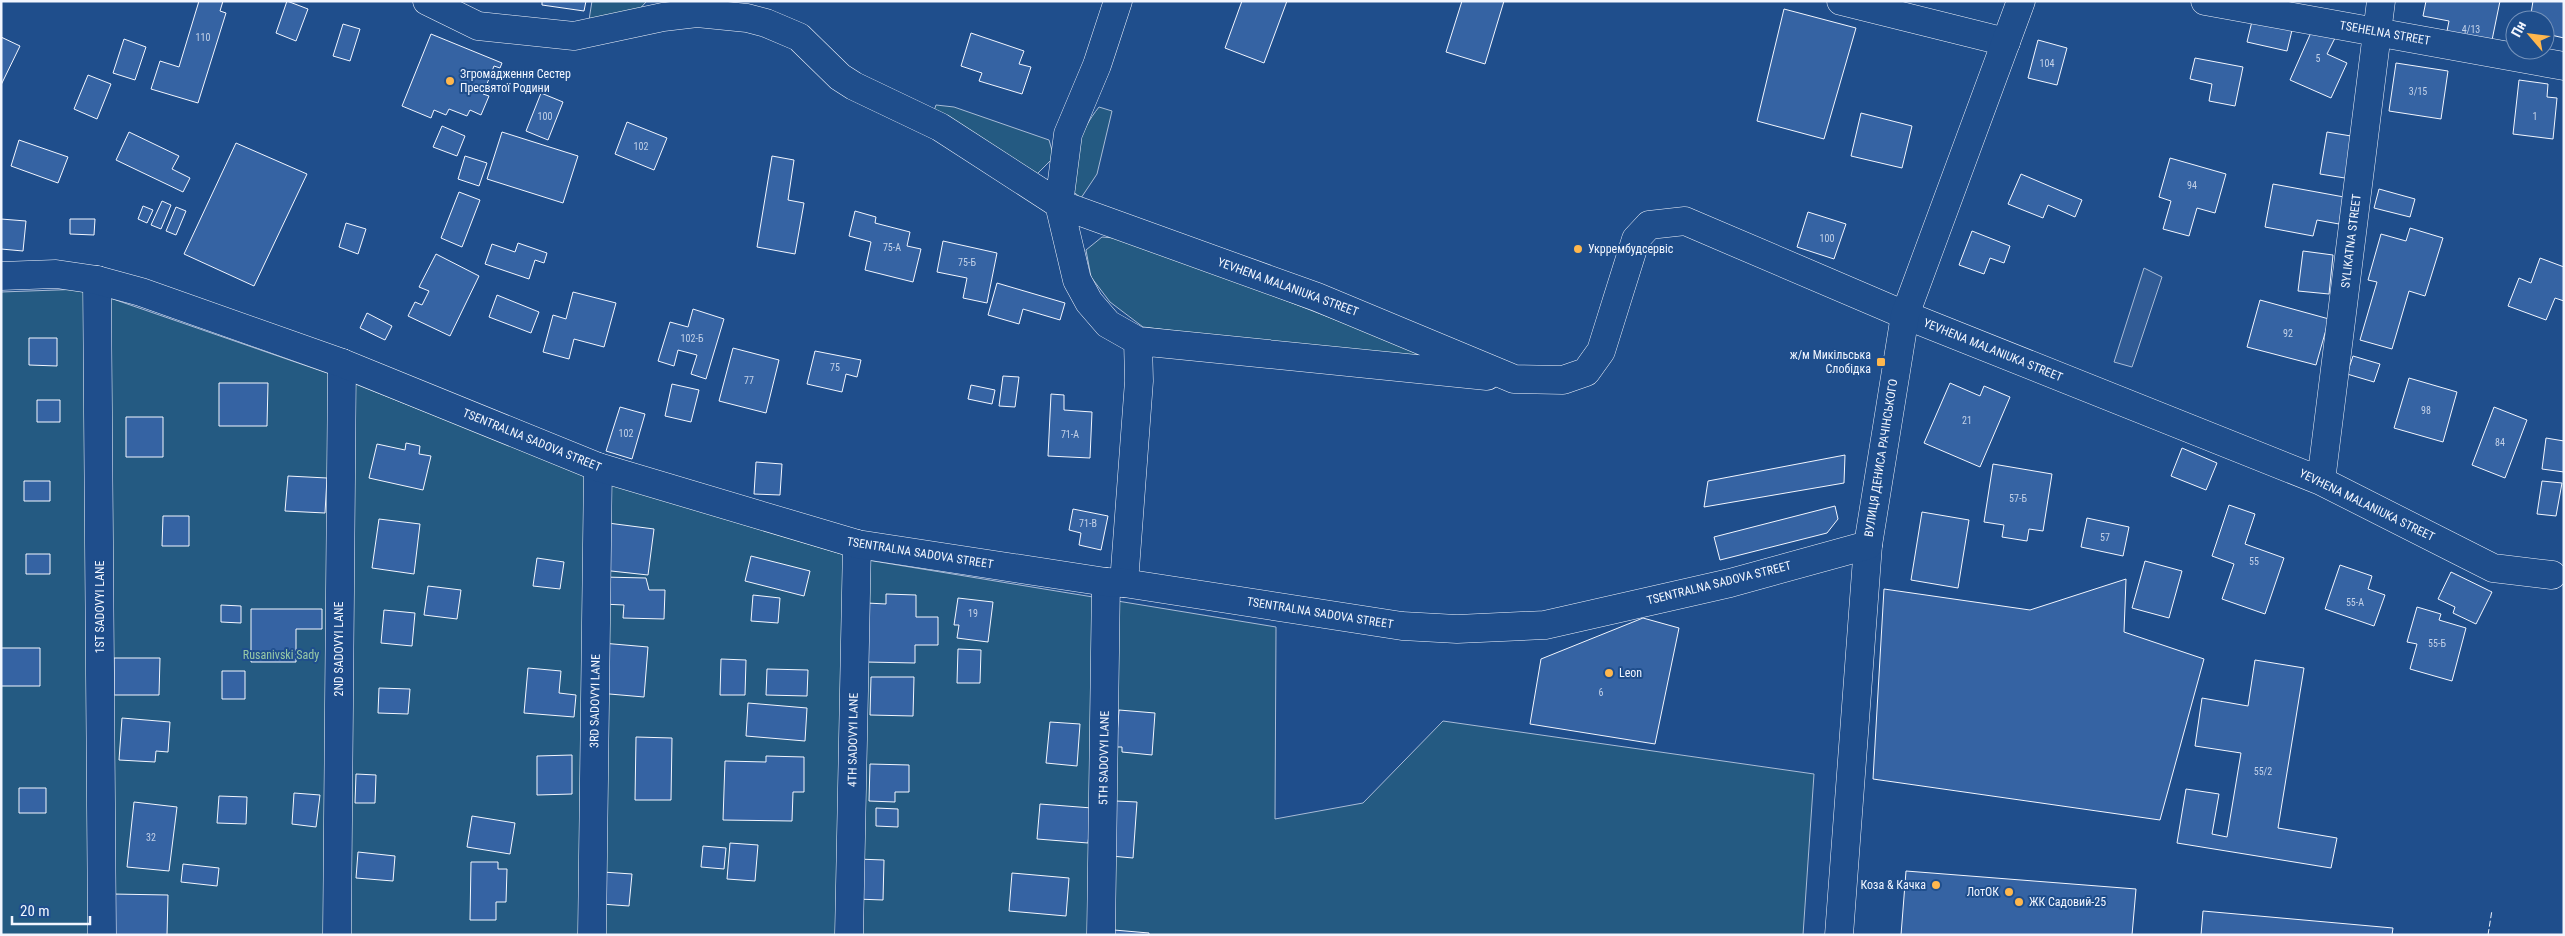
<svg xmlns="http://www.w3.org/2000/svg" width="2565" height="936" font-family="'Roboto Condensed',sans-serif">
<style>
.green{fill:#245a82;stroke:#a8bbd7}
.parking{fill:#305b95;stroke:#a8bbd7}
.building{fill:#3563a3;stroke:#f2f6ff}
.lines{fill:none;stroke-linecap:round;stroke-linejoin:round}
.minor-casing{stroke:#f2f6ff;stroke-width:29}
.major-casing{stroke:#f2f6ff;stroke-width:29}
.minor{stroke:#1f4e8c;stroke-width:28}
.major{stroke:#1f4e8c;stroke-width:28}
.fence{stroke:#f2f6ff;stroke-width:1;stroke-dasharray:6 2.5;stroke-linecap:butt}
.poi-dot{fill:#ffb74d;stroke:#1f4e8c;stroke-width:2}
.labels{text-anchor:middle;stroke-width:4;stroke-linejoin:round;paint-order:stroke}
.number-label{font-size:10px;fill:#c3d1e8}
.street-label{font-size:12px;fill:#f2f6ff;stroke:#1f4e8c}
.poi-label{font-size:12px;fill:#f2f6ff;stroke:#1f4e8c;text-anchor:start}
.park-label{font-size:12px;fill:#97c8a6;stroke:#1f4e8c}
</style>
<rect width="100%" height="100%" fill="#1f4e8c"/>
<path class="green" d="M592,1h55l-14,15 -44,4z
M936,105l18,2 95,33 5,17 -18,18 -103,-61z
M1099,107l13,4 -15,63 -16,24 -11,-9c3,-33 9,-57 29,-82z
M1102,237l25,2 328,127 -312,-39 -33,-25 -19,-25 -5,-27z
M84,289l246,85 273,108 252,76 421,69 -1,192 88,-16 80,-82 371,53 -11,161h-1802v-643z"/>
<path class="parking" d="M2144,268l18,9 -30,90 -18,-5z"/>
<path class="building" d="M199,1h24l-3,10 6,2 -28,90 -47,-14 9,-28 19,6z
M287,1l21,8 -12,32 -20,-8z
M542,1h44l-2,10 -42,-6z
M1242,1h45l-23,62 -39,-15z
M1462,1h42l-19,63 -39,-12z
M2426,1h74l-9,44 -45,-9 3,-15 -26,-5z
M2533,1h31v37l-13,-3 -4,18 -2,-3v-30h-15z
M1784,9l72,19 -32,111 -67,-18z
M2253,17l40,9 -6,25 -40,-9z
M343,24l17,5 -10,32 -17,-5z
M2313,28l22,10 -8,16 20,9 -16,35 -41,-18z
M971,33l53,18 -5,13 12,3 -9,27 -43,-13 3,-8 -21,-7z
M431,34l71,29 -2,5 -6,-2 -11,28 6,2 -8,19 -11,-5 -3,6 -18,-7 -3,6 -12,-5 -3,8 -29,-12z
M1,37l19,9 -19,39z
M124,39l22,8 -11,33 -22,-7z
M2038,40l29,8 -10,37 -29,-7z
M2195,58l48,9 -8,39 -26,-5 3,-17 -22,-5z
M2396,63l52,8 -7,48 -52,-8z
M88,75l23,9 -14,35 -23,-10z
M2519,80l29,4 -1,13 10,1 -4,41 -40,-5z
M541,93l22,9 -15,38 -22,-9z
M1861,113l51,13 -10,42 -51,-12z
M627,122l40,16 -13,32 -39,-16z
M442,126l23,10 -8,20 -24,-9z
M129,132l50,24 -7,13 18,9 -7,14 -67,-32z
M502,132l76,24 -15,47 -76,-24z
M2327,132l30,5 -6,42 -31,-5z
M19,140l49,17 -10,26 -47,-17z
M236,143l71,31 -53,112 -70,-32z
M465,156l22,7 -8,23 -21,-7z
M772,156l22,4 -6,40 16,3 -9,51 -38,-7z
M2170,158l56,16 -11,39 -18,-5 -8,28 -26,-7 8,-28 -12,-4z
M2021,174l61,26 -7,17 -27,-12 -5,13 -35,-14z
M2273,184l71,13 -5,27 -22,-4 -4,16 -48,-9z
M2379,189l36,10 -5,18 -36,-9z
M459,192l21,8 -18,47 -21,-9z
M162,201l9,4 -10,24 -10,-4z
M143,206l10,4 -6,13 -9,-4z
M176,207l10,4 -10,24 -10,-4z
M855,211l21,6 -1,6 35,9 -3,14 14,3 -8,33 -48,-12 6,-28 -22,-6z
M1808,212l38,12 -12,35 -37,-12z
M1,219l25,2 -3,30 -22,-2z
M70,219h25l-1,16 -24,-1z
M346,223l20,6 -8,25 -19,-7z
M2410,228l33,10 -18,58 -16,-5 -17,58 -32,-9 17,-58 -9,-2 13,-46 25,7z
M1972,231l38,15 -6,17 -14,-5 -6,16 -25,-9z
M943,241l54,12 -10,50 -24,-5 4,-20 -30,-6z
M518,243l29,10 -3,10 -9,-3 -6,19 -44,-15 7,-20 23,8z
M2303,251l30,4 -4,39 -31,-3z
M436,254l43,22 -29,60 -42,-20 7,-14 7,3 7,-14 -10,-4z
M2540,258l24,9v34l-9,-3 -9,22 -38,-14 11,-28 12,5z
M997,283l68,20 -5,17 -37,-11 -4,15 -31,-9z
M573,292l43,11 -12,44 -30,-8 -5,20 -26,-7 10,-37 13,4z
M497,295l42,17 -8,21 -42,-16z
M2260,300l69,19 -13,46 -69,-18z
M693,309l31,10 -18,60 -15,-5 6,-19 -19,-5 -4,16 -16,-5 12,-39 18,5z
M367,313l25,13 -7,14 -25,-12z
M29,338h28v28l-28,-1z
M733,348l46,12 -13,53 -47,-12z
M815,351l46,9 -4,17 -11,-3 -4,18 -35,-8z
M2353,356l27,8 -6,18 -27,-8z
M1003,376l16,1 -4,30 -16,-1z
M2409,378l48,14 -14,50 -49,-14z
M219,383h49l-1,43h-48z
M1950,383l30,13 4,-10 26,11 -30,70 -56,-24z
M672,384l27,6 -8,32 -26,-6z
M971,385l24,5 -3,14 -24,-5z
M1051,394l13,1v15l28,2 -2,46 -42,-2z
M37,400h23v22h-23z
M620,407l25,7 -13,45 -26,-8z
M2494,407l33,13 -22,58 -33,-13z
M126,417h37v40h-37z
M2546,438l18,3v31l-22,-3z
M406,443l14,3 -1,8 12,2 -8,34 -54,-12 8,-34 28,6z
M2182,448l35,15 -11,27 -35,-14z
M1845,455l-1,28 -140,24 4,-26z
M756,462l26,2 -2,31 -26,-1z
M1993,464l59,10 -9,57 -14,-2 -2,12 -25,-4 2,-12 -20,-3z
M288,476l39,2 -2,35 -40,-2z
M24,481h26v20h-26z
M2542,481l20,2 -6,33 -19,-2z
M2229,505l26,9 -10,30 39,14 -19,56 -43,-15 12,-35 -22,-8z
M1835,506l3,13 -11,14 -107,27 -6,-23z
M1073,509l35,7 -7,34 -22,-5 2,-12 -12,-3z
M1922,512l47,8 -11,68 -47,-8z
M163,516h26v30h-27z
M2087,518l42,9 -6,29 -42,-9z
M379,519l41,5 -6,50 -42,-6z
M608,523l46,6 -6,46 -46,-5z
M26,554h24v20h-24z
M751,556l59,15 -6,25 -59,-15z
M537,558l27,4 -4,27 -27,-3z
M2145,561l37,10 -13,47 -37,-10z
M2340,565l32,11 -4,13 17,6 -11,31 -49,-17z
M2451,572l41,20 -16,32 -23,-11 2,-6 -17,-8z
M603,577l43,1 3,12h16l-1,29 -41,-1 1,-13 -22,-1z
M2126,579l-2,53 80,27 -44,161 -287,-41 11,-190 146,21z
M428,586l33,4 -4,29 -33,-4z
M886,594l30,1v22h22v28h-23v18l-49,-1 1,-59 19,1z
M753,595l27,3 -2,25 -27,-2z
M958,598l35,4 -5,40 -31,-4 2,-13h-5z
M221,605l20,1v17l-20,-1z
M2417,607l24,7 -2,6 27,8 -14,53 -42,-12 7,-25 -10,-2z
M251,609h71v20h-26v33h-45z
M384,610l31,3 -3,33 -31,-3z
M1643,618l36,10 -24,116 -125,-20 11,-65z
M602,643l46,4 -4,50 -46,-4z
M1,648h39v38h-39z
M958,649l23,1 -1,33h-23z
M114,658h46l-1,37h-45z
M721,659l25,1 -1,35h-25z
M2255,660l49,8 -26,160 59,10 -6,30 -154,-25 9,-54 33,5 -7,40 15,3 14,-84 -46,-7 7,-48 46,8z
M528,668l33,3 -2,22 17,2 -2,22 -50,-4z
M767,669l41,1 -1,26 -41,-1z
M222,671h23v28h-23z
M871,677h43l-1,39 -43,-1z
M379,688l31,1 -2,25 -30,-1z
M748,703l59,5 -2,33 -59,-5z
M1119,710l36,3 -3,42 -30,-3v-5h-6z
M122,718l48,4 -2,30 -12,-1 -1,11 -36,-2z
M1050,722l30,2 -3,42 -31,-3z
M636,737l36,1 -1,62h-36z
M572,755v39l-35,1v-39z
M766,756l38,1v35h-11l-1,29 -69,-1 2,-59 41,1z
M870,764l39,1v27h-14v10l-26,-1z
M356,774l20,1 -1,28h-20z
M19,788h27v25h-27z
M294,793l26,2 -4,32 -24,-3z
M219,796l28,1 -1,27 -29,-1z
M1116,801l21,1 -4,56 -22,-2z
M134,802l43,5 -8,64 -42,-4z
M1040,804l52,4 -4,35 -51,-4z
M876,808l22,1v18l-22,-1z
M472,816l43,7 -5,31 -43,-7z
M730,843l28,2 -3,36 -28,-2z
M703,846l23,2 -2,21 -23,-2z
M358,852l37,4 -2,25 -37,-3z
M857,859l27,1 -1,40 -27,-1z
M471,862h27v7h9l-1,33h-10v18h-26z
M183,864l36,4 -2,18 -36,-4z
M1906,871l230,18 -4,46h-231z
M603,872l29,2 -3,32 -28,-2z
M1012,873l57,5 -3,38 -57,-5z
M112,894l56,1 -1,40h-55z
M2203,911l190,17 -1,7h-191z
M1114,930l35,3v2h-35z"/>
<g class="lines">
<g class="minor-casing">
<path id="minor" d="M427,1l51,25 96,10 89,-19 34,-4 50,5 19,5 33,14 41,40 14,9 86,41 119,77 258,93 197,82 49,1 23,-8 15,-21 35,-112 13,-14 36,-4 220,94 416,166 172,87 59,7
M1118,1l-21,64 -29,69 -9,70 18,76 12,22 19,22 30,17 1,40 -15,202
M1841,1l165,41
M2205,1l359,65
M97,280l5,655
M1138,341l349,35
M2321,481l60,-480
M337,935l5,-572
M592,935l6,-468
M849,935l8,-391
M1101,935l5,-353
M1839,935l29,-390"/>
</g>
<g class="major-casing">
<path id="major" d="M1,276l55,-2 41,6 44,12 201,71 256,104 259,77 249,38 18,1 278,43 55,3 88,-4 185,-42 138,-38 37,-230 116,-314"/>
</g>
<use href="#minor" class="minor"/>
<use href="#major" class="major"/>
<path class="fence" d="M2488,935l4,-25"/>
</g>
<g class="poi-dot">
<circle cx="450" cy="81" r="5"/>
<circle cx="1578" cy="249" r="5"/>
<rect x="1876" y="357" width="10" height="10" rx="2.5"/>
<circle cx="1609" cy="673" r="5"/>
<circle cx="1936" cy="885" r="5"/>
<circle cx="2009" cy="892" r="5"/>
<circle cx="2019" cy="902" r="5"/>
</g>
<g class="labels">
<g class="number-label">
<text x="2471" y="33">4/13</text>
<text x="203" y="41">110</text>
<text x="2318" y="62">5</text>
<text x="2047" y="67">104</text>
<text x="2418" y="95">3/15</text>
<text x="545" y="120">100</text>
<text x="2535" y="120">1</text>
<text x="641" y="150">102</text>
<text x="2192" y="189">94</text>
<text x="1827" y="242">100</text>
<text x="892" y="251">75-А</text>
<text x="967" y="266">75-Б</text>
<text x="2288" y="337">92</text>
<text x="692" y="342">102-Б</text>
<text x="835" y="371">75</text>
<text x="749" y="384">77</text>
<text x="2426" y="414">98</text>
<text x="1967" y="424">21</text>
<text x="626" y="437">102</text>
<text x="1070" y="438">71-А</text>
<text x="2500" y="446">84</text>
<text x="2018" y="502">57-Б</text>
<text x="1088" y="527">71-В</text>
<text x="2105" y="541">57</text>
<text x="2254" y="565">55</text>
<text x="2355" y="606">55-А</text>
<text x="973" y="617">19</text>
<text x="2437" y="647">55-Б</text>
<text x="1601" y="696">6</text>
<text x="2263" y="775">55/2</text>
<text x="151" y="841">32</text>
</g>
<g class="street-label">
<text transform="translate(2385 33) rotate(10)" y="4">TSEHELNA STREET</text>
<text transform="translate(2351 241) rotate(-83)" y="4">SYLIKATNA STREET</text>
<text transform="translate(1288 287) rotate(20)" y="4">YEVHENA MALANIUKA STREET</text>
<text transform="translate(1993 350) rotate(22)" y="4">YEVHENA MALANIUKA STREET</text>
<text transform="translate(532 440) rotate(22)" y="4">TSENTRALNA SADOVA STREET</text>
<text transform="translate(1881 458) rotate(-81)" y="4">ВУЛИЦЯ ДЕНИСА РАЧІНСЬКОГО</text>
<text transform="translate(2367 505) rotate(26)" y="4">YEVHENA MALANIUKA STREET</text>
<text transform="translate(920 553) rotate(9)" y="4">TSENTRALNA SADOVA STREET</text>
<text transform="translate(1719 583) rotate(-14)" y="4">TSENTRALNA SADOVA STREET</text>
<text transform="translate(100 607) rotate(-90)" y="4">1ST SADOVYI LANE</text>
<text transform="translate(1320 613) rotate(9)" y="4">TSENTRALNA SADOVA STREET</text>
<text transform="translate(339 649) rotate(-90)" y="4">2ND SADOVYI LANE</text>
<text transform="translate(595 701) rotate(-89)" y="4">3RD SADOVYI LANE</text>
<text transform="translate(853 740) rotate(-89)" y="4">4TH SADOVYI LANE</text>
<text transform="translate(1104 758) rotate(-89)" y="4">5TH SADOVYI LANE</text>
</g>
<g class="poi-label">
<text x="460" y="78">Згромадження Сестер<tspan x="460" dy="14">Пресвятої Родини</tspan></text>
<text x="1588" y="253">Укррембудсервіс</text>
<text x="1871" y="359" text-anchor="end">ж/м Микільська<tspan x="1871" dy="14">Слобідка</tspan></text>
<text x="1619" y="677">Leon</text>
<text x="1926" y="889" text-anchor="end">Коза &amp; Качка</text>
<text x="1999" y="896" text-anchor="end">ЛотОК</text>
<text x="2029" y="906">ЖК Садовий-25</text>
</g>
<g class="park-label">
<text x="281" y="659">Rusanivski Sady</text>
</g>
</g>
<rect width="2565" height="936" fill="none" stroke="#f2f6ff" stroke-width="5"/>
<g transform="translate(2530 35) rotate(298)"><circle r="24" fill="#1f4e8c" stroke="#7391ba"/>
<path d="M0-4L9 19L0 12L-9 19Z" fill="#ffb74d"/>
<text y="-8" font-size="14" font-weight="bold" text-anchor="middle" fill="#f2f6ff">Пн</text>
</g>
<path d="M12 916v8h78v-8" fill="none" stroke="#f2f6ff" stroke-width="2.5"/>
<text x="20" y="916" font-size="15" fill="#f2f6ff" stroke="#1f4e8c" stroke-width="4" paint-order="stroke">20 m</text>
</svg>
